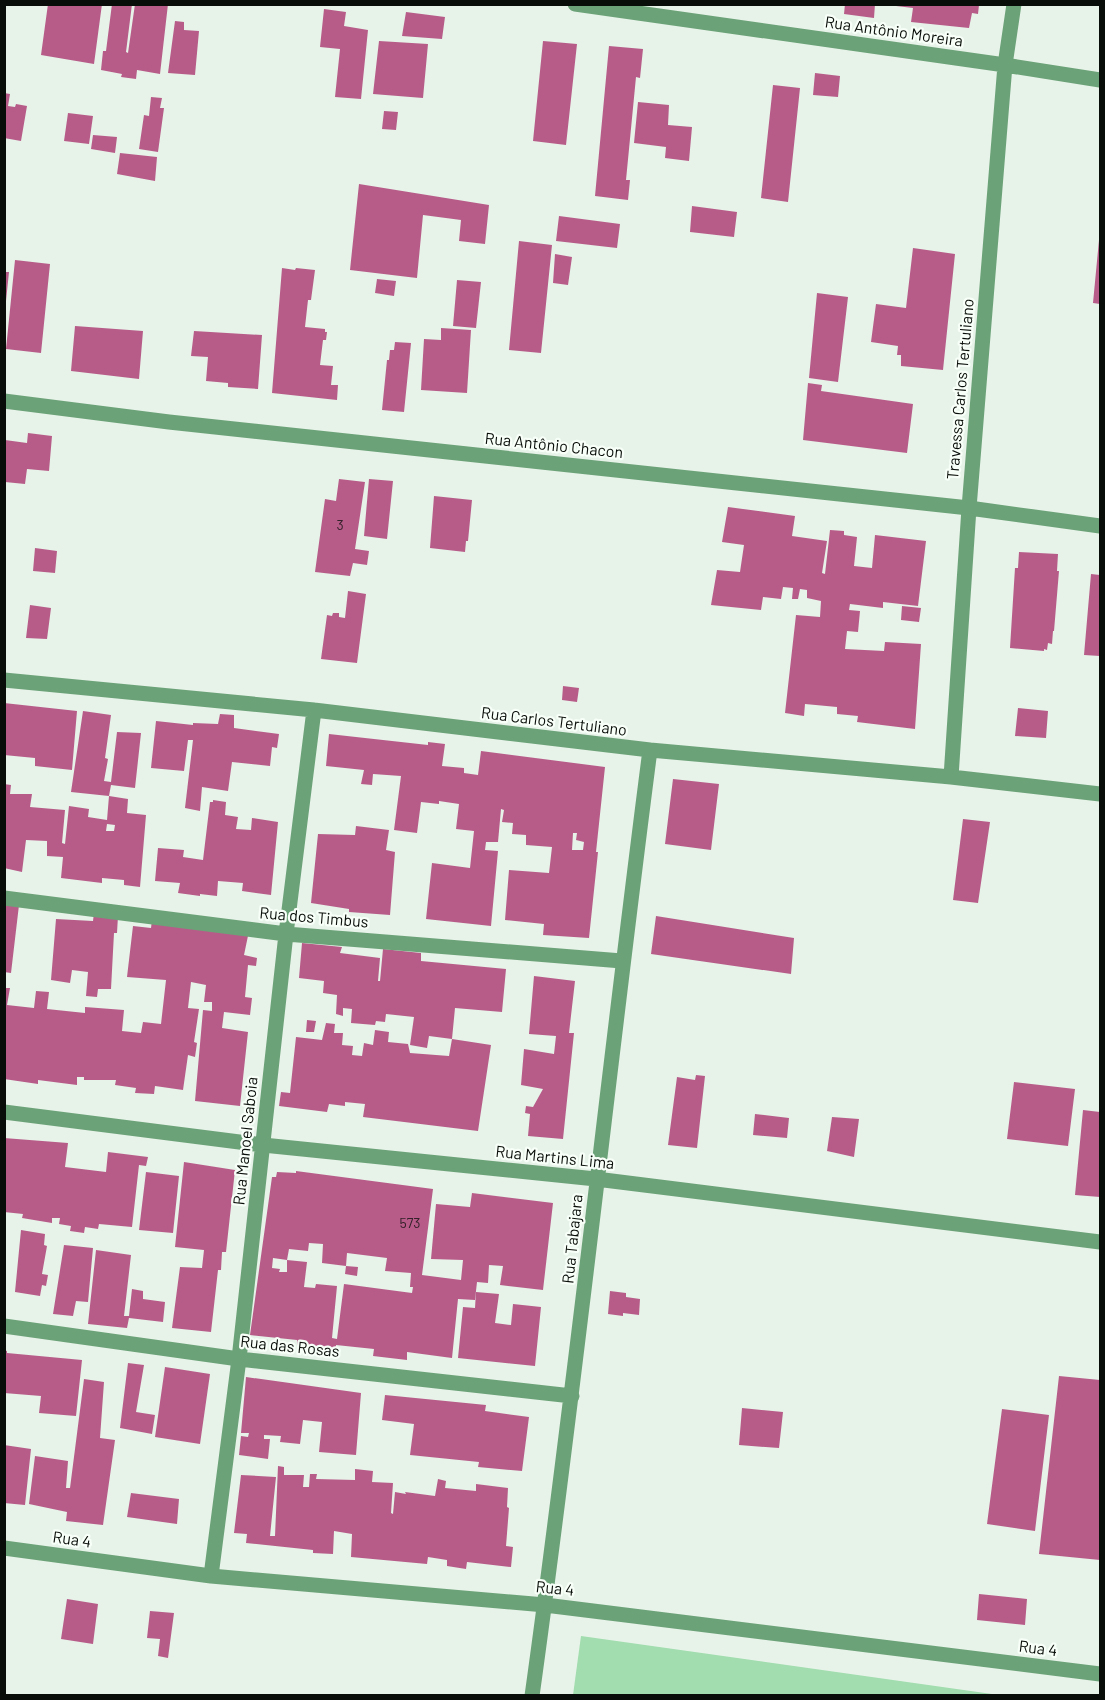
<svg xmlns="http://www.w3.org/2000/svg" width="1105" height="1700" font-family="Barlow,sans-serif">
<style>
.green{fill:#a1ddae}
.building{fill:#b75c89;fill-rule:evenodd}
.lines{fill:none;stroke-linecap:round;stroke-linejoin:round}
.minor{stroke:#6ca278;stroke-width:15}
.labels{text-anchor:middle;stroke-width:4.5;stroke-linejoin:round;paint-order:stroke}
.number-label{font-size:14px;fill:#342129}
.street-label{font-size:16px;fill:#090d09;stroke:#f7fff8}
</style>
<rect width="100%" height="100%" fill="#e7f3e9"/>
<path class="green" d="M581,1636l418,59h-426z"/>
<path class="building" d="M48,4h54l-8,60 -53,-9z
M112,4h20l-6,48 2,1 7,-49h33l-8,70 -23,-4 -1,9 -15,-2 1,-3 -21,-4 2,-19h3z
M845,4h30l-1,14 -30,-4z
M897,5h82l-1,9 -6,-1 -3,15 -58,-6 2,-14 -17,-2z
M324,9l22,3 -2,14 24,4 -7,69 -26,-2 5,-48 -20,-2z
M406,12l39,5 -3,22 -40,-3z
M175,21l9,1v8l15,1 -4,44 -27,-2z
M379,41l49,3 -5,54 -50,-4z
M543,41l34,3 -11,101 -33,-4z
M609,46l34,3 -3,29 -4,-1 -10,103h4l-2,20 -33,-4z
M815,73l25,3 -2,21 -25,-2z
M773,85l27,3 -12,114 -27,-4z
M4,93l6,1 -2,12 7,1 1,-3 11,2 -6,35 -17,-3z
M151,97l11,1 -2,10h4l-6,44 -19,-3 5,-34 5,1z
M638,102l31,3 -1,20 24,2 -3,34 -24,-3 1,-11 -32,-4z
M384,111l14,1 -2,18 -14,-1z
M68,113l25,3 -4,28 -25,-3z
M93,135l24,2 -2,16 -24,-4z
M120,153l37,4 -2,24 -38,-7z
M359,184l130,21 -4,39 -26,-3 2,-21 -38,-5 -6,63 -67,-8z
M692,206l45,6 -3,25 -44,-5z
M559,216l61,8 -3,24 -61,-7z
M1099,240h1v64l-7,-1z
M519,241l33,4 -11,108 -32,-3z
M913,248l42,6 -12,116 -42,-4v-11h-4l1,-9 -27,-4 5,-38 30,4z
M555,254l17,3 -4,28 -15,-2z
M15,260l35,4 -9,89 -35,-4z
M282,268l13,2 1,-2 19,2 -4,30h-3l-3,27 20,2v3h2l-1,8h-3l-3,25 13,1 -2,19h7l-1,15 -65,-7z
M4,272h5l-3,29h-2z
M377,279l19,2 -2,15 -19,-3z
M457,280l24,2 -5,46 -23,-2z
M817,293l31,4 -10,85 -29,-4z
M75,326l68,5 -4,48 -68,-8z
M441,328l30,2 -4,63 -46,-3 3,-51 17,1z
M194,331l68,4 -4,54 -30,-2v-4l-22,-2 2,-24 -17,-1z
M395,342l16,1 -7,69 -22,-2 5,-50h2l1,-10h4z
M808,383l14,2 -1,6 92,13 -6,49 -104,-13z
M28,433l24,3 -3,35 -22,-2 -2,15 -20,-2v-42l22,3z
M339,479l26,3 -10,67 14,2 -2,14 -14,-2 -3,13 -35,-4 10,-73 11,2z
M369,479l24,2 -6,58 -23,-3z
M434,496l38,4 -4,41h-2l-1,11 -35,-4z
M728,507l67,9 -3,20 35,5 -5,32 3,1 5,-44 14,1v4l13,2 -3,29 18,2 3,-33 51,6 -8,65 -35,-4v6l-33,-4 -1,6 11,1 -2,21 -11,-1 -2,18 39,2 1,-9 36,2 -6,85 -58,-7 1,-6 -21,-2v-7l-32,-3 -1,12 -19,-3 11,-98 24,2 1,-16 -14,-3v-8l-7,-1 -2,10h-6l1,-11 -10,-1 -2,12 -18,-2 -2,13 -50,-5 6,-35 23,2 4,-27 -22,-3z
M35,548l22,3 -2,22 -22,-2z
M1019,552l39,2 -1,17h2l-5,60h-1l-1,13 -4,-1 -1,7 -3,-1v2l-34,-3 5,-80h3z
M1091,574l9,1v81l-16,-1z
M348,591l18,3 -9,69 -36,-4 6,-44 5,1 1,-3h6v4l6,1z
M30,605l21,3 -4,31 -21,-1z
M902,606l19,2 -2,14 -18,-2z
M563,686l16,2 -2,14 -15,-2z
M4,703l73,8 -5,59 -37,-4v-8l-31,-3z
M1018,708l30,3 -2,27 -31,-2z
M83,711l28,4 -6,43 3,1 -4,22 7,1 6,-50 24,1 -6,55 -24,-3 -2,11 -38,-4z
M220,714l14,1v13l45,6 -2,14 -5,-1 -2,19 -38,-4 -4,29 -26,-4 -2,24 -15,-3 8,-68h-5l-4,31 -33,-3 5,-47 37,4v-2l25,1z
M329,734l99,11v-3l17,2 -3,22 22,2v5l14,2 3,-24 124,16 -9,85h2l-9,86 -46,-3 1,-11 -39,-4 4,-50 40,3 3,-26 -26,-2v-10l-14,-1 1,-11 -11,-1 2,-12 -3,-1 -3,33h-12l-1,8 13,1 -7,75 -65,-7 6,-56 38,5 4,-37 -18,-2 3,-25 -20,-3v3l-18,-2 -4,31 -23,-3 7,-54 -28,-2 -1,11 -11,-1 3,-14 -38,-4zM573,833h4l-1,7 8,2 -1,8h-11z
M673,779l46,5 -8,66 -46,-6z
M4,784l7,1 -1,9h22l-2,13 35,3 -3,33 3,1 4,-38 20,3 -1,8 19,3 2,-24 19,3 -1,14 19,2 -6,72 -16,-2v-5l-22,-2v5l-41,-5 2,-21 -16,-1v-15l-21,-1 -4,32 -18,-4zM107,824l8,1 -1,6h-8z
M213,800l13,2 -1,13 13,2 -2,12 15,1 1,-12 26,4 -7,73 -29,-4 1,-8 -25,-2 -1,15 -17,-2v2l-22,-3 2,-10 -25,-2 3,-33 26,2 -1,7 20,3 7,-58h3z
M963,819l27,3 -12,81 -25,-3z
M356,826l33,4 -3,20 9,2 -5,63 -41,-3v-3l-38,-6 7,-69 37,1z
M4,904l15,1 -8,68 -7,-1z
M94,913l24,3 -1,17h-3l-3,56h-13l-1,8 -11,-1 2,-24 -16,-2 -2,13 -19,-3 5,-61 37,2z
M656,916l138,22 -3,36 -140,-20z
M152,920l97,11 -5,24 13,3 -1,8 -8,-1 -3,32 7,1 -2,17 -26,-3 -2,16 26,4 -8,74 -45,-5 8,-91 9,1v-9h-8l2,-17 -15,-3 -3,26 11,1 -5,33 3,1 -2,14 -7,-2 -5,35 -28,-4 -1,8 -19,-1 1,-5 -21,-3 1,-5h-32v-3h-7v8l-39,-5v4l-34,-5v-91h6l-3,17 27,3 2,-17 13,1 -2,17 38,4v-6l39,3 -2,21 19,2 2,-11 18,2 5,-44 -39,-3 6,-51 18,2z
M302,943l40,4 -2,6 40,5 -2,23h2l3,-32 38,4v8l85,8 -4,43 -47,-4 -3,31 -23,-3 -2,12 -17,-3 4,-28 -28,-3 -1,8 -9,-1 -1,4 -24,-2 1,-14 -9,-1v8l-7,-2 1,-19 -14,-2 1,-12 -25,-3z
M534,976l41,5 -6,52h5l-11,106 -35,-3 2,-22 -5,-1 1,-7 7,1 10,-18 -22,-4 3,-36 30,5 2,-18 -27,-2z
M307,1020l9,1 -2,11h-8z
M326,1023l9,1 -1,9h9l-1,12 11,1 -1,9 10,1 2,-13 9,2 2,-15 14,2 -1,10 20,2 2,9 39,3 3,-17 39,6 -13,86 -115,-14 2,-13 -20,-2v4l-16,-2 -2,8 -48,-6 2,-14 9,1 6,-56 26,3z
M696,1075l9,1 -8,72 -29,-3 9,-68 18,3z
M1014,1082l61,7 -7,57 -61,-7z
M1083,1110l17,2v85l-25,-2z
M755,1114l34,4 -2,20 -34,-3z
M832,1117l27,2 -5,38 -27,-6z
M4,1138l64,5 -3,24 41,5 2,-20 40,5 -2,9 -7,-1 -7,62 -33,-3 -1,5 -13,-2 -1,6 -14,-2 1,-5 -12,-2 1,-6h-8v5l-30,-5 1,-4 -19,-2z
M184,1162l51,8 -9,82h-4l-1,18h-3l-7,62 -39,-4 8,-61 22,1 2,-18 -29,-3z
M296,1171l137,18 -11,86 39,5 2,-20 -32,-1 5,-55 34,3 2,-14 81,10 -10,87 -43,-5 3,-19 -14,-1 -1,18 -11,-1 -2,18 -17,-1 -6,59 -45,-6v8l-34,-4 1,-7 -38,-4v6l-39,-4v-7l-47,-5 22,-158h4l1,-5 19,1zM309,1243l14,1 -1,19 24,3 1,-13 40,5 -2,13 26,2 -1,14h3l-1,6 -68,-9 -7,55 -5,-1 5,-52 -21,-2 -1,4 -11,-1 3,-25 -20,-2v12h-8l1,-3 -8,-1 1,-10 14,2 2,-11 19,2z
M146,1172l33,4 -6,57 -34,-3z
M21,1230l24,4 -1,11 3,1 -5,28 6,1 -2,11 -4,-1 -2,11 -25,-4z
M64,1245l29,3 -5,54 -12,-1 -3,15 -20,-2z
M96,1250l35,5 -7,61h5l3,-27 11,2v8l22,3 -2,20 -34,-4 -2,10 -39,-4z
M346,1266l12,1 -1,9 -12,-2z
M610,1291l16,2v4l14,2 -1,16 -16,-2v3l-15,-2z
M476,1292l23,2 -4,29 16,2 2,-21 28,3 -6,59 -77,-8 5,-51 12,1z
M4,1350l3,1v2l75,7 -6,56 -37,-3 2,-17 -37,-3z
M128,1363l16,2 -8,47 19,3 -3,19 -32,-6z
M165,1367l45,7 -10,70 -45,-7z
M1059,1376l41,4v180l-61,-6z
M246,1377l115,16 -5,62 -37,-3 3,-30 -19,-2 -3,24 -20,-2 1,-6 -17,-1v4h6l-2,20 -29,-4 2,-19 7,1 1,-4h-8z
M84,1379l20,3 -4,56 15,2 -12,85 -37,-4 1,-9 -38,-8 6,-48 33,5 -2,27h4z
M385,1395l101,10 -1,6 44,6 -7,54 -44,-4 1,-5 -69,-7 4,-31 -32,-4z
M742,1408l41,4 -4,36 -40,-3z
M1002,1409l47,6 -14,116 -48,-7z
M4,1445l27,4 -6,56 -21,-2z
M278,1466l6,1v8h20l-1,12h6l1,-13h7l-1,5 39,1v-11l18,2 -1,11 21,1 -2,30 2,1 2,-22 11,2 -1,-2 30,4 3,-17 8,2 -1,7 31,3v-7l32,4 -1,19 2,1 -3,38 7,1 -2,20 -44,-5 -1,7 -19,-3v-6l-19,-3 -1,7 -76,-7 1,-23 -18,-3 -1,23 -20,-1v-3l-67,-7 1,-9 -13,-1 7,-58 35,2 -6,59h5z
M131,1493l48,6 -2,25 -50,-7z
M979,1594l48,5 -2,26 -48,-5z
M67,1599l31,5 -5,40 -32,-5z
M150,1611l24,2 -6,45 -10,-2 2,-17 -13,-1z"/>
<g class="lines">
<path class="minor" d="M575,4l430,61 95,15
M4,401l165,21 800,86 131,18
M4,680l310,30 336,40 301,27 149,17
M951,777l18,-269 36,-443 9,-61
M4,898l282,36 336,27
M4,1112l259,33 333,34 504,63
M4,1326l235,33 333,37
M4,1548l207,28 334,29 555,69
M211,1576l28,-217 47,-425 28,-224
M532,1696c44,-315 77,-631 118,-946"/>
</g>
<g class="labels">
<g class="number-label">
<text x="340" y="530">3</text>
<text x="410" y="1228">573</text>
</g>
<g class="street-label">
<text transform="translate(894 31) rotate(8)" y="6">Rua Antônio Moreira</text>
<text transform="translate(960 389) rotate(-85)" y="6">Travessa Carlos Tertuliano</text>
<text transform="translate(554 445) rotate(6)" y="6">Rua Antônio Chacon</text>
<text transform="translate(554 721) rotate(7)" y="6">Rua Carlos Tertuliano</text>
<text transform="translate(314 917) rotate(5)" y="6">Rua dos Timbus</text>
<text transform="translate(245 1141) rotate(-84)" y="6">Rua Manoel Saboia</text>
<text transform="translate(555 1157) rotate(6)" y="6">Rua Martins Lima</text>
<text transform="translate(572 1239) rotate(-84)" y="6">Rua Tabajara</text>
<text transform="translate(290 1346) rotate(6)" y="6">Rua das Rosas</text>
<text transform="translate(72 1539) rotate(8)" y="6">Rua 4</text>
<text transform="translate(555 1588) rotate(6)" y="6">Rua 4</text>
<text transform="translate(1038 1648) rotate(7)" y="6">Rua 4</text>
</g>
</g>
<rect width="1105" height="1700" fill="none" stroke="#090d09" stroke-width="12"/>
</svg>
